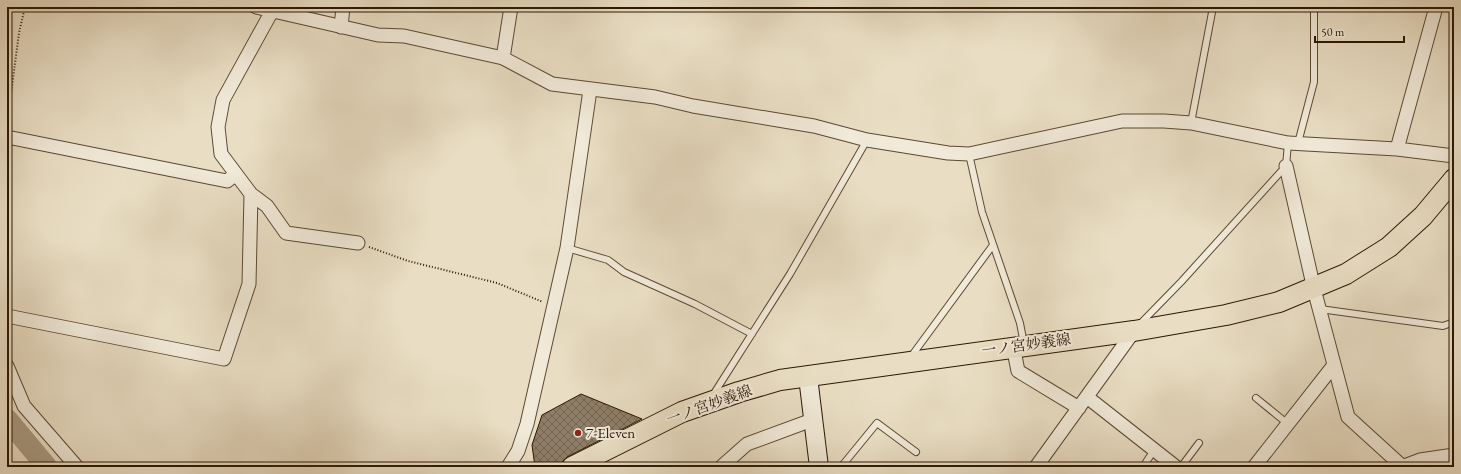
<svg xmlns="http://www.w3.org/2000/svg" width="1461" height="474" font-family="'EB Garamond','Noto Serif JP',serif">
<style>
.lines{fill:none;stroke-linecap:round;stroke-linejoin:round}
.river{stroke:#a99a83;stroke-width:21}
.building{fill:url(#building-cross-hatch);stroke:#2c1704}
.lane-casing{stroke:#5b4934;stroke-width:8}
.street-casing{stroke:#5b4934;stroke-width:15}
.secondary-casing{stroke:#2c1704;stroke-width:20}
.primary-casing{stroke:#2c1704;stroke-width:22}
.path{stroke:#2c1704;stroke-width:2;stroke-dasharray:1 2;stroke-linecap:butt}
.lane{stroke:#f1ead9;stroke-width:6}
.street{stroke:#f1ead9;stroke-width:13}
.secondary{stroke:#f1ead9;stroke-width:18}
.primary{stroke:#e9dec4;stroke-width:20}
.poi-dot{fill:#8f2418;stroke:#f1ead9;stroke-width:1.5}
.labels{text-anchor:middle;stroke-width:4;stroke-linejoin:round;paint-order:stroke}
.street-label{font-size:15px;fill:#2c1704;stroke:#f1ead9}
.poi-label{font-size:15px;fill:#2c1704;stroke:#f1ead9;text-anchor:start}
</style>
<defs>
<pattern id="building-cross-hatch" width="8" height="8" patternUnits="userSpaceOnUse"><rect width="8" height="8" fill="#8e7e68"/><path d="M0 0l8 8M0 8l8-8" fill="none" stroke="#746653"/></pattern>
</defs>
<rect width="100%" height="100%" fill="#e9dec4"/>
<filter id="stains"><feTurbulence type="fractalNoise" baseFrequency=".005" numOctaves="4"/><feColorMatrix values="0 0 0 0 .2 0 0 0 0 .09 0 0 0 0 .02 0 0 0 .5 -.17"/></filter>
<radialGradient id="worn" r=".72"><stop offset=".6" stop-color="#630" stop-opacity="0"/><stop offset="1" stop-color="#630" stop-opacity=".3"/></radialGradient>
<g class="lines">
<path class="river" d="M7,419l40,48"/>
</g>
<path class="building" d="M581,394l61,25 -75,38 -5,6 -9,4h-18l-3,-22 10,-30z"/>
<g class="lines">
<g class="lane-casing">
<path id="lane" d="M1191,123l22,-116
M1298,143l16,-61v-75
M969,154l13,58 38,111 4,21
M567,248l41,12 16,12 71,32 57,30
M1320,309l123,17 11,-4
M1140,324l41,-42 105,-116 2,-23
M910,358l83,-113
M713,395l77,-121 77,-134
M1256,398l32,26
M841,467l36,-44 39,29
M1143,467l11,-17
M1181,467l18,-24"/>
</g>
<g class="street-casing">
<path id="street" d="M256,7l122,28 26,1 99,22 49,26 103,13 38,9 121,20 53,14 81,13 21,1 153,-33h42l27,2 97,20 109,6 57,7
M272,11l-49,89 -5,27 3,27 30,40 16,12 19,27 72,10
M341,27l2,-20
M503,58l8,-51
M7,137l220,44 9,-7
M1397,149l39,-142
M1286,166l28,123 34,128 55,50
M7,316l217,43 25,-75 2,-90
M1013,346l5,25 61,37
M7,366l17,40 53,61
M1087,397l89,70
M1404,466l16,-6 34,-5
M508,467l10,-16 9,-27 40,-176 23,-158
M721,467l26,-23 65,-24
M1036,467l98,-136
M1254,467l80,-102"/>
</g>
<g class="secondary-casing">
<path id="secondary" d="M808,377l11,90"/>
</g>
<g class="primary-casing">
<path id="primary" d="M572,467l110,-55 57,-20 41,-12 354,-49 92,-16 53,-13 67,-28 43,-27 34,-31 31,-37"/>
</g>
<path class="path" d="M7,124l12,-91 6,-26
M369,247l39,14 89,22 46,19"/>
<use href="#lane" class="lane"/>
<use href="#street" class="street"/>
<use href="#secondary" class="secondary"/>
<use href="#primary" class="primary"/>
</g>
<circle class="poi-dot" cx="578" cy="433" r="4"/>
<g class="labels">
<g class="street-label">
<text transform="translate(1026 345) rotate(-8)" y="5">一ノ宮妙義線</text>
<text transform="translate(709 405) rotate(-20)" y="5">一ノ宮妙義線</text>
</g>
<g class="poi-label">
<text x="586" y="438">7-Eleven</text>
</g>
</g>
<rect width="1461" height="474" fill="none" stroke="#e9dec4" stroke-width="24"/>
<rect x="8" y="8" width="1445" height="458" fill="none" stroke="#2c1704" stroke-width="2"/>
<rect x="12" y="12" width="1437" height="450" fill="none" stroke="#2c1704"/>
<path d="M1315 36v6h89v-6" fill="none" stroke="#2c1704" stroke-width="2"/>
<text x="1321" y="36" font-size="12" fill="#2c1704" stroke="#f1ead9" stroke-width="3" paint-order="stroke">50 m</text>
<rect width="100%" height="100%" filter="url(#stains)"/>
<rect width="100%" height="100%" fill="url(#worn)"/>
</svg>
